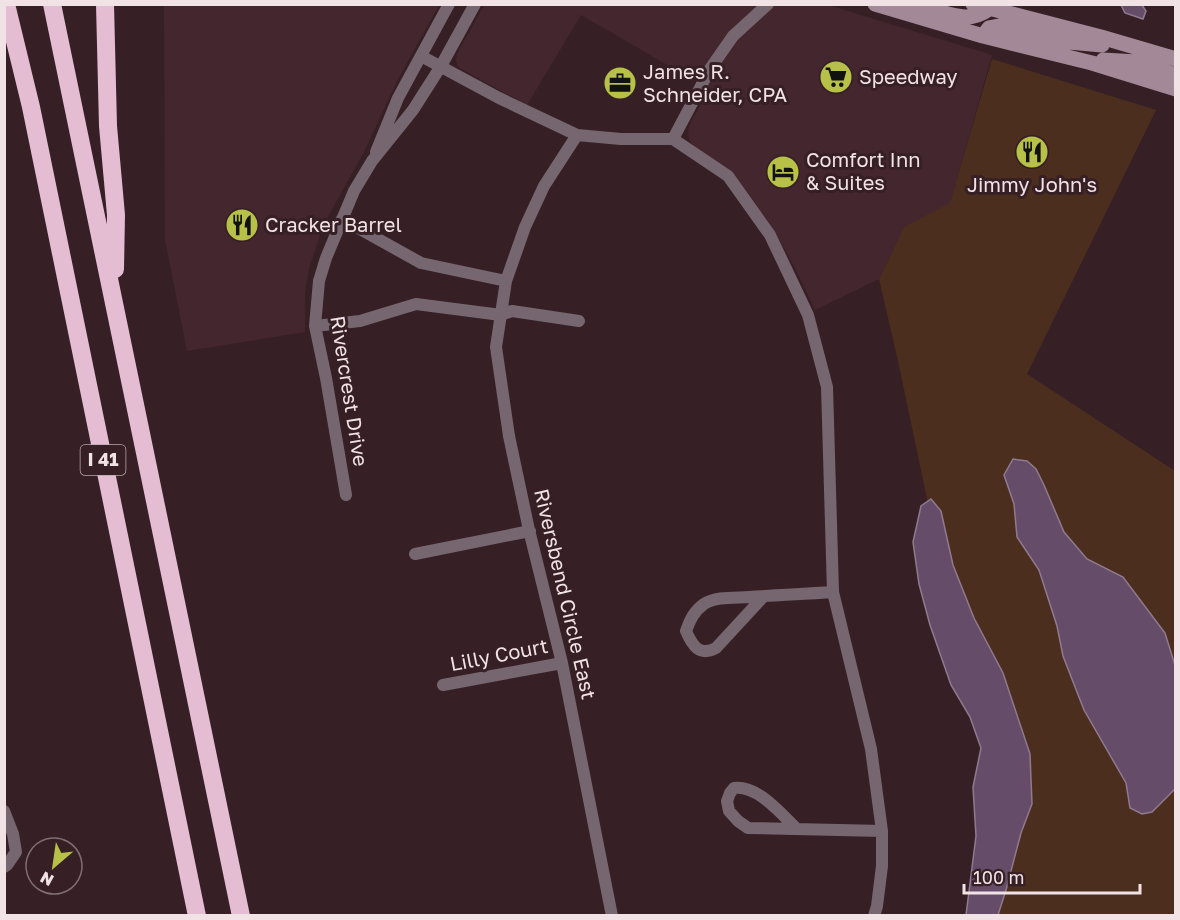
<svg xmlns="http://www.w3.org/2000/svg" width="1180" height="920" font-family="'Golos Text',sans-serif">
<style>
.built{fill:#44272e}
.green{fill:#4c2e1e}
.water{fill:#654d69;stroke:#8f7a8e;stroke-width:1.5}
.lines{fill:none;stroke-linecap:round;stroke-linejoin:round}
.minor{stroke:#76666f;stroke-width:12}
.secondary{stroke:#a38997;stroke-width:15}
.motorway{stroke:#e4bdd3;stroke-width:18}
.labels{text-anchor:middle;stroke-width:6;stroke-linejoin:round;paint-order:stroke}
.shield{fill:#362025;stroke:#b9a8ab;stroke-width:1.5}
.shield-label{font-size:18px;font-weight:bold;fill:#f1e2e5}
.poi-label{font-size:20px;fill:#f1e2e5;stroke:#362025;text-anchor:start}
.street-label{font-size:20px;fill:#f1e2e5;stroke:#362025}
</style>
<rect width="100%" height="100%" fill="#362025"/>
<path class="built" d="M485,4l343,1 164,50 -42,149 -46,23 -25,52 -64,31 -20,-42 -17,-31 -13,-19 -61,-65 -12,-9 -3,-5 -1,-9 3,-8 18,-33 -128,-74 -54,90 -69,-38 -2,-7 1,-6z
M164,5h275l-42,76 -33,71 -34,61 -9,19 -12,37 -4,23v40l-118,19 -22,-111z"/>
<path class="green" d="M992,59l164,51 -129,264 148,97v444h-190l37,-127 -84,-237 -40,-190 -19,-82 25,-52 46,-24z"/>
<path class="water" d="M1121,5h21l4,6 -3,8 -18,-6z
M1013,459l14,2 9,8 8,16 20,47 23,27 36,18 42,56 10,32v124l-23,23 -10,2 -12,-6 -4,-25 -42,-73 -21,-54 -6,-30 -18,-56 -22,-33 -3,-33 -10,-29z
M931,499l10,12 12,54 21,53 29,55 27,81 2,50 -11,29 -15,57 -8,25h-32l10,-79 -3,-49 8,-39 -11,-31 -19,-32 -21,-60 -11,-41 -6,-42 8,-36z"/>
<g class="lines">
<path class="minor" d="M421,56l78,42 78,37
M673,139l37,-70 23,-33 35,-32
M376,152l22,-54 51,-94
M342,219l79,44 85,18
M315,326l45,-5 56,-17 85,11 11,-4 67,10
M346,495l-20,-117 -11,-52 4,-45 7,-23 28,-67 18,-30 41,-51 28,-44 34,-62
M415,554l115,-23
M764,596l-48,52c-17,9 -24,-3 -30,-17 4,-11 8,-20 18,-27 12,-8 32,-6 45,-7 28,-2 56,-3 84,-5
M443,685l119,-22
M4,811l9,23 3,18 -9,13 -3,2
M797,829c-16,-15 -39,-44 -63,-41l-4,5 -3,8 2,10 9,10 10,7 134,3
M612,916l-50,-253 -33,-133 -20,-94 -13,-89 10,-66 19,-54 19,-41 33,-51 44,4h52l55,37 42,59 38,80 19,72 6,205 38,157 11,82v35l-5,40 -3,10"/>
<path class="secondary" d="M875,4l108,32 109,27 84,26
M973,4l128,33 75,22
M897,5c9,0 19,0 29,3 24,5 40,17 63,1
M983,36l6,-8 11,-2 69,16 33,3
M1103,60l34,2 39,13"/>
<path class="motorway" d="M6,4l25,103 166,809
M52,4l189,912
M105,4l3,122 8,89 -1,54"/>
</g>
<defs>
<g id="supermarket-disc" transform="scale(1.725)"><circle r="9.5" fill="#b7c148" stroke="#362025"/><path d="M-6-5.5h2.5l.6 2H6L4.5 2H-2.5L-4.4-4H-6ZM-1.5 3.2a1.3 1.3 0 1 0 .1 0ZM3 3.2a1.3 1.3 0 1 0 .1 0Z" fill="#111"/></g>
<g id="office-disc" transform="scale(1.725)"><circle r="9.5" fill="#b7c148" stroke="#362025"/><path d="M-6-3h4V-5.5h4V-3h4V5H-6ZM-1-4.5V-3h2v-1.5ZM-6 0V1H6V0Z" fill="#111"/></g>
<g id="restaurant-disc" transform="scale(1.725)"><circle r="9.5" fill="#b7c148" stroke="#362025"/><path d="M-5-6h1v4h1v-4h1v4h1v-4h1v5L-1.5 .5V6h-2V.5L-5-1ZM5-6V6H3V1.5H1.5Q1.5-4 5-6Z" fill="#111"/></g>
<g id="hotel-disc" transform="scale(1.725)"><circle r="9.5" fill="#b7c148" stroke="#362025"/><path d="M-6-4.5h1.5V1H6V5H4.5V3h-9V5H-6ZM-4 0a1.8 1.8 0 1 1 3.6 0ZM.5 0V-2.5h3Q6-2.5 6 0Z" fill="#111"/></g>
</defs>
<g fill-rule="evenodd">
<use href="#supermarket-disc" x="836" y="77"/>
<use href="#office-disc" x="620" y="83"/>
<use href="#restaurant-disc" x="1032" y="152"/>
<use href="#hotel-disc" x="783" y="172"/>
<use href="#restaurant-disc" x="242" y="225"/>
</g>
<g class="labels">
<rect class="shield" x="80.5" y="445" width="45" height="30" rx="4.5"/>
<g class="shield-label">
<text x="103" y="466">I 41</text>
</g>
<g class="poi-label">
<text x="643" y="79">James R.<tspan x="643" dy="23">Schneider, CPA</tspan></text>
<text x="859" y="84">Speedway</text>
<text x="806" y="167">Comfort Inn<tspan x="806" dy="23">&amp; Suites</tspan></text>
<text x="1032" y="192" text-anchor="middle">Jimmy John's</text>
<text x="265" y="232">Cracker Barrel</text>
</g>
<g class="street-label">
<text transform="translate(349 391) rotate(81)" y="7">Rivercrest Drive</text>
<text transform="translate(565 594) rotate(77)" y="7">Riversbend Circle East</text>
<text transform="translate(499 655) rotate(-11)" y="7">Lilly Court</text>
</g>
</g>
<rect width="1180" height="920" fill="none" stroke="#f1e2e5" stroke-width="12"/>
<g transform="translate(54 866) rotate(209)"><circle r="28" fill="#362025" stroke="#816e72" stroke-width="1.5"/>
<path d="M0-4.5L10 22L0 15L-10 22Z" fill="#b7c148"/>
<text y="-9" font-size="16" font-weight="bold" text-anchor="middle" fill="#f1e2e5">N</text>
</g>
<path d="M964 884v9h176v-9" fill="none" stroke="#f1e2e5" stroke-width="3"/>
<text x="973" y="884" font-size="18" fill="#f1e2e5" stroke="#362025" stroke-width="4.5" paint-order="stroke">100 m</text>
</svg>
